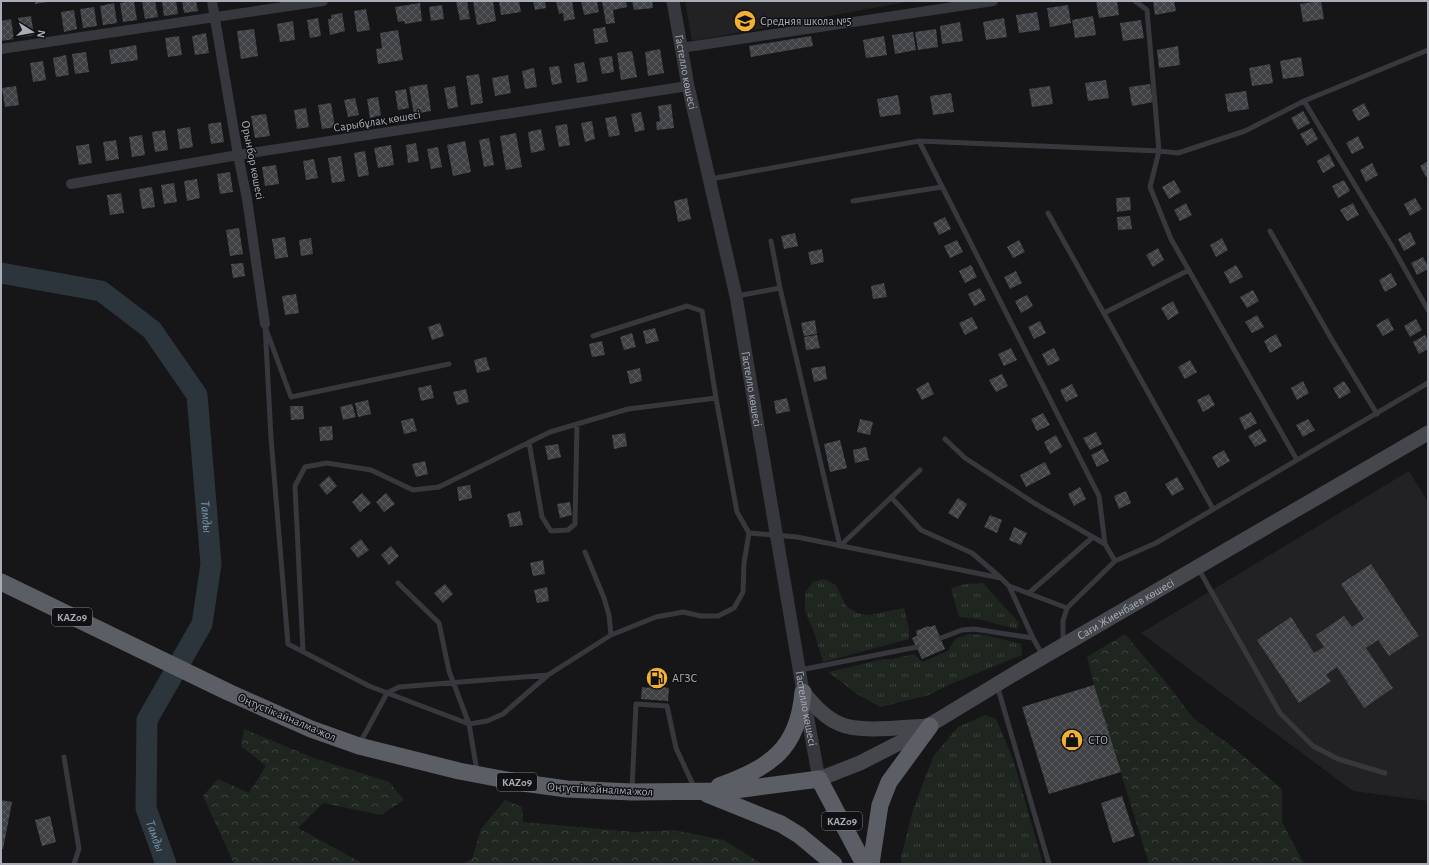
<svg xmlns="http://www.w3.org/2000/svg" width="1429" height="865" font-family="'Alegreya Sans',sans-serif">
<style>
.built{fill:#222225}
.grass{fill:url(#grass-tufts)}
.forest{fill:url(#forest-crowns)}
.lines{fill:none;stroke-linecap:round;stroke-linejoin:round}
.river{stroke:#2c353c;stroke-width:21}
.building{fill:url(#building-cross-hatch)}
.service{stroke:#37383d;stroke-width:5}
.minor{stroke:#37383d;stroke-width:10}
.tertiary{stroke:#37383d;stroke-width:13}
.secondary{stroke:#45474d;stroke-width:15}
.trunk{stroke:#5b5e65;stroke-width:17}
.labels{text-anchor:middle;stroke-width:3;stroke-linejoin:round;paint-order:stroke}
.shield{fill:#111113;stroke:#7b7e86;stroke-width:1}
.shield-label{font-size:11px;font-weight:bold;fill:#a8adb8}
.poi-label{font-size:12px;fill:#a8adb8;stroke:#111113;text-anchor:start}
.street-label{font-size:12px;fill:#a8adb8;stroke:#111113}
.water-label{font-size:13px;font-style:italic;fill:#7f9bb3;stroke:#111113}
</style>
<defs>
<pattern id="grass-tufts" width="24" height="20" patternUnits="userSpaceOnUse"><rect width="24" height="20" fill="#1e261f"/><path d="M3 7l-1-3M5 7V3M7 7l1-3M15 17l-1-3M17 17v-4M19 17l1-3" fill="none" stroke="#3c433d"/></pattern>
<pattern id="forest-crowns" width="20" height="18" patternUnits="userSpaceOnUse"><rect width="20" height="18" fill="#1e261f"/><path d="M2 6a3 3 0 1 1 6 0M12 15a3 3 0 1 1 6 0" fill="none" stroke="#3c433d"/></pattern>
<pattern id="building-cross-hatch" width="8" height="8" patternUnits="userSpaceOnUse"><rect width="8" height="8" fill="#404145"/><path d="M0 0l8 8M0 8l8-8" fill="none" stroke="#595a5e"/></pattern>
</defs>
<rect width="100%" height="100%" fill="#161618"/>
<path class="built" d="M685,1h227l-220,40z
M1409,471l19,31v299l-75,-10 -212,-158z"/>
<path class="grass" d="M824,579l12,6 10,21 11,7 11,2 36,-7 5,21v10l-86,23 -9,-30 -9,-21v-18l8,-11z
M983,583l36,40 -2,6 -39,-10 -19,-2 -8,-29 15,-4z
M969,634l16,1 36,9 1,11 -69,28 -24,12 -49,12 -23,-13 -29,-22 56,-13h9l21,-5 8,8 26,-11 7,-12z
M985,715l11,4 17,40 30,105h-141l-1,-7 12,-47 20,-53 25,-30z"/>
<path class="forest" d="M1125,634l39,46 29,38 37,27 52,44v33l22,42h-155l-55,-179 -7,-28z
M244,729l70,29 75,24 15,18 -23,15 -58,-12 -25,25 66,36h-130l-31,-68 15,-17 31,14 17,-27 -25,-20z
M505,800l17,7 1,15 111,10 40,-2 50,10 38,24h-299l9,-5 9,-30z"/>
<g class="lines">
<path class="river" id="s1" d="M1,273l100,18 51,39 45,65 14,169 -9,60 -55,96 -1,88 20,56"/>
</g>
<path class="building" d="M35,1h12v1l-12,2z
M134,1l3,19 -14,2 -3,-19z
M142,1h13l3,16 -13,2z
M162,1h14l2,13 -14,2z
M182,1h14l2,10 -14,2z
M467,1l3,18 -10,1 -4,-18z
M473,1h20l3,20 -19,4z
M499,1h20l2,11 -20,3z
M533,1h12l1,7 -11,2z
M556,1h16l3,18 -11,2 -1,-8 -4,1z
M581,1h16l2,11 -15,3z
M602,1h24l1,6 -14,3 2,13 -9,1z
M632,1h20l1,7 -19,2z
M1096,1h21l2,14 -20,3z
M1153,1h21l2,10 -21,4z
M1321,1l3,18 -21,3 -3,-18z
M114,3l3,20 -14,2 -3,-19z
M420,3l2,18 -17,3 -1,-3 -6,1 -3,-15z
M442,5l2,14 -13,2 -2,-14z
M1068,5l3,18 -21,4 -3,-19z
M94,7l3,19 -14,2 -3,-19z
M366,9l4,21 -13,2 -3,-21z
M74,10l3,19 -13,3 -3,-20z
M1037,12l3,18 -21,3 -3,-18z
M342,13l3,18 -15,4 -2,-16h3v-4z
M31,16l3,19 -13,2 -3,-19z
M1093,16l3,19 -21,3 -3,-18z
M318,18l3,18 -11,2 -3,-18z
M1004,18l3,19 -21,3 -3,-18z
M11,19l3,20 -13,2v-20z
M1141,20l3,18 -21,3 -3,-18z
M293,21l2,19 -15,2 -3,-18z
M960,22l3,19 -21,3 -2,-18z
M605,27l3,15 -13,2 -2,-15z
M254,29l4,27 -17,3 -4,-28z
M936,29l2,18 -20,3 -3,-18z
M398,30l5,30 -25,4 -2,-15 6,-1 -2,-15z
M913,32l3,18 -21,4 -3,-19z
M206,33l3,20 -14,2 -3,-19z
M179,36l3,19 -14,2 -3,-19z
M811,36l2,10 -62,11 -2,-11z
M884,36l3,19 -21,3 -3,-18z
M136,45l2,15 -27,4 -2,-14z
M1178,46l2,19 -21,3 -2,-18z
M660,49l4,24 -16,3 -3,-24z
M632,51l5,26 -16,3 -4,-27z
M86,52l3,20 -14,2 -3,-20z
M66,55l3,20 -13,2 -3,-19z
M612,56l2,16 -12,2 -3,-16z
M1301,57l3,19 -21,3 -3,-18z
M43,61l3,19 -13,2 -3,-19z
M584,62l4,19 -11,2 -3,-19z
M1270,64l3,19 -21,3 -3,-18z
M559,66l3,17 -10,2 -3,-18z
M534,68l3,19 -12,2 -3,-18z
M479,74l4,29 -12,2 -5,-29z
M508,75l3,18 -16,3 -3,-18z
M1106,80l3,18 -21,3 -3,-18z
M427,84l4,27 -17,3 -5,-27z
M1150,84l3,18 -21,4 -3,-19z
M16,86l3,19 -14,2 -3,-19z
M455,86l3,21 -10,2 -4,-21z
M1050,86l3,18 -21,3 -3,-18z
M406,89l3,19 -11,2 -3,-19z
M1246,91l3,18 -21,3 -3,-18z
M951,93l3,19 -21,3 -3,-19z
M898,95l3,19 -21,3 -3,-18z
M378,97l3,18 -11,3 -3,-19z
M355,98l4,17 -11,2 -4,-17z
M331,103l4,24 -13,2 -4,-24z
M1364,103l6,12 -12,6 -6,-11z
M671,104l3,24 -17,2 -1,-8 4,-1 -2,-15z
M306,108l3,19 -12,2 -3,-19z
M1303,111l7,12 -12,7 -7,-12z
M641,112l4,18 -10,2 -4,-18z
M266,114l4,22 -15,2 -4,-22z
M616,116l4,19 -11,2 -4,-19z
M592,121l3,18 -10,3 -4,-19z
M221,122l3,20 -13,2 -3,-20z
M567,124l3,21 -11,2 -4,-21z
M190,127l3,20 -13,2 -3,-20z
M1312,128l6,11 -11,7 -7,-12z
M541,129l4,21 -14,3 -3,-21z
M165,130l3,20 -13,2 -3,-20z
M516,133l6,34 -16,3 -6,-34z
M142,135l3,20 -13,2 -3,-20z
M1358,136l6,12 -12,6 -6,-11z
M489,138l5,27 -10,2 -5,-27z
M116,140l3,19 -13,2 -3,-19z
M465,141l6,31 -18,4 -6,-31z
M416,143l3,18 -11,2 -2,-18z
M89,144l3,19 -13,2 -3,-19z
M391,145l3,20 -16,3 -4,-20z
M438,147l4,20 -11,2 -4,-20z
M365,151l4,24 -11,2 -4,-24z
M1329,154l6,12 -12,7 -6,-12z
M341,156l4,25 -13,2 -4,-25z
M314,159l4,19 -12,2 -3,-19z
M1428,161v15l-2,1 -6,-11z
M1372,163l6,12 -12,7 -6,-12z
M276,165l3,19 -14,2 -3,-19z
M230,172l3,20 -13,2 -3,-20z
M197,179l3,19 -13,3 -3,-20z
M1174,180l7,12 -12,7 -7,-12z
M1344,180l6,11 -12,7 -6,-12z
M174,183l3,19 -13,2 -3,-19z
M152,187l3,20 -13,2 -3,-20z
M121,193l3,20 -14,2 -3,-20z
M1130,197l1,13 -14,2 -1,-14z
M687,198l4,21 -13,3 -4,-21z
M1415,198l7,11 -12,7 -6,-12z
M1186,203l6,12 -12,6 -6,-11z
M1353,203l6,12 -12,6 -7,-11z
M1130,216l2,13 -14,1 -1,-13z
M945,217l6,12 -12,6 -6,-12z
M239,228l4,26 -13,2 -4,-26z
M1410,232l6,12 -12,7 -6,-12z
M795,233l3,13 -14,3 -3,-13z
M285,237l3,20 -13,2 -3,-20z
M311,238l2,16 -12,2 -2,-16z
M1222,238l6,12 -12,7 -6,-12z
M957,240l6,12 -13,6 -6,-12z
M1019,240l6,12 -12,6 -6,-11z
M1158,248l6,12 -11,7 -7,-12z
M822,249l2,13 -13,3 -3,-13z
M1423,257l5,9v3l-11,6 -6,-12z
M243,263l2,13 -12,2 -2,-14z
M971,265l6,12 -12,6 -6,-12z
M1236,265l7,12 -13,7 -6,-12z
M1016,271l6,12 -12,6 -6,-12z
M1391,273l6,12 -12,7 -6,-12z
M884,283l3,14 -14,2 -2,-13z
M980,288l6,12 -12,6 -6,-12z
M1253,290l6,11 -12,7 -7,-11z
M296,294l3,19 -14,2 -3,-19z
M1027,295l6,11 -12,7 -6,-12z
M1173,301l6,12 -11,7 -7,-12z
M1257,315l7,12 -12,6 -7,-11z
M972,317l6,11 -13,7 -6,-12z
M1388,318l6,12 -11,6 -7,-11z
M1416,319l6,11 -12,7 -6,-11z
M815,320l2,14 -13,2 -3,-13z
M1040,321l6,12 -12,6 -6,-12z
M440,323l4,13 -12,4 -4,-13z
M655,328l4,13 -13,3 -3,-13z
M632,333l4,14 -12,3 -4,-13z
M1276,334l6,12 -12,7 -6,-12z
M817,335l3,13 -14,2 -2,-13z
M1425,335l3,6v8l-9,5 -6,-12z
M602,341l3,14 -13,2 -3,-13z
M1011,348l6,12 -13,6 -6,-12z
M1054,348l6,12 -12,6 -6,-12z
M486,357l4,13 -13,3 -3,-13z
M1190,360l7,12 -12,7 -7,-12z
M825,366l2,13 -13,3 -3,-14z
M640,368l2,13 -12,3 -3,-13z
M1002,374l6,12 -12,6 -7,-12z
M1303,381l6,12 -12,7 -6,-12z
M1344,381l7,11 -12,7 -6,-11z
M928,382l6,12 -12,6 -6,-11z
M1072,384l6,12 -12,6 -6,-12z
M431,385l3,13 -13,3 -3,-13z
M466,389l3,13 -12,3 -4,-13z
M1209,394l6,11 -12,7 -6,-12z
M787,398l3,13 -14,3 -2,-13z
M368,400l3,14 -13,3 -3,-14z
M352,404l4,13 -13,3 -3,-13z
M290,406h13l1,13 -13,1z
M1251,412l6,11 -12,7 -6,-12z
M1043,413l7,12 -13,6 -6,-12z
M413,418l4,13 -13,3 -3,-13z
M860,419l13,3 -3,13 -13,-3z
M1308,419l7,11 -12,7 -7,-12z
M332,426l1,14 -13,1 -1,-14z
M1260,429l7,12 -12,6 -7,-11z
M1096,432l6,12 -12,6 -7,-12z
M625,433l2,13 -13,3 -2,-14z
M1056,435l6,12 -12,7 -6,-12z
M840,440l7,28 -17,4 -6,-28z
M558,444l3,13 -13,3 -3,-14z
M866,447l3,13 -14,3 -2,-13z
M1103,449l6,12 -12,6 -6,-12z
M1224,450l6,11 -12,7 -6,-11z
M425,461l3,13 -12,3 -4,-13z
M1045,462l6,12 -25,13 -6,-12z
M329,476l8,10 -10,9 -8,-10z
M1177,477l7,12 -12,7 -7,-12z
M470,485l2,13 -13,3 -2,-14z
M1080,487l6,12 -12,7 -6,-12z
M1126,491l5,12 -12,6 -5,-13z
M362,493l9,10 -11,9 -8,-10z
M386,493l9,11 -11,8 -8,-10z
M958,498l9,6 -9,15 -10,-6z
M570,502l2,13 -12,3 -3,-14z
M520,511l3,14 -13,2 -3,-13z
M990,515l12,5 -5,13 -13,-6z
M1014,527l13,6 -6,12 -12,-5z
M361,539l8,11 -11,8 -8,-10z
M391,546l8,10 -10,9 -8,-10z
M543,560l2,14 -12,2 -3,-13z
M1371,564l48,72 -30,20 -11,-16 -12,8 27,40 -29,20 -27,-41 -11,8 5,6 -32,22 -42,-63 34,-23 23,36 10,-6 -8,-12 28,-19 8,11 12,-8 -23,-35z
M445,584l8,10 -10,9 -9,-10z
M547,587l2,14 -12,2 -3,-13z
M935,625l10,24 -23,10 -10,-21 5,-2 -1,-5 12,-5 2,1z
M650,668l15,1 -2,18 6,1 -1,13 -27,-2 1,-12 7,1z
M1094,685l27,87 -72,22 -27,-87z
M1122,796l13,40 -22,7 -12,-40z
M1,800l11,2 -9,47h-2z
M50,816l6,26 -14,4 -7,-26z"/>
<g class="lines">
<path class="service" d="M1135,1l12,9 12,141 -9,36 21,52 126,221
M1304,101l89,147 35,62
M919,141l240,10 19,2 67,-22 59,-30 124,-51
M711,179l208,-38 180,355 6,48 10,17 -48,47 -58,-22 24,52
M853,201l89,-14
M1048,213l165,296
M1270,231l62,109 45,74
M771,241l9,47 60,258
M737,296l43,-8
M1104,313l85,-43
M265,324l6,114 17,206 81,42 100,38 18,-3 16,-7 45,-39
M266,329l25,68 158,-33
M593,336l94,-30 15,5 14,87
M945,439l20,19 69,45 71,41
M529,442l13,75 9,14 17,-1 7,-6 2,-100
M891,497l30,33 51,23 28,24
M840,546l80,-76
M585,552l19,46 5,17 2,20
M1115,561l41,-18 272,-160
M1198,568l82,145 33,33 25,13 47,14
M398,583l41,40 10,48 20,53 8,47
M1029,593l64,-56
M941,638l21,-8 12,-1 59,9 10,18
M1063,642v-21l4,-13
M303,651l-8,-165 10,-19 22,-4 44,7 42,20 26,-3 111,-55 78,-23 88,-11 21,114 12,21 48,4 204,41 8,8
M800,670l117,-23
M997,685l52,179
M360,743l27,-50 12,-6 149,-12 63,-40 45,-18 27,-5 18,4h17l16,-8 9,-16 1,-29 5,-30
M64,757l15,92 -5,15
M632,789l4,-85 31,2 9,42 19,41"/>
<path class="minor" d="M212,1l26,154 9,44 18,125
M681,48l312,-47
M1,49l322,-48
M71,184l167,-29 450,-69"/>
<path class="tertiary" id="s2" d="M673,1l15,85 48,210 67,396 16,87"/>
<g class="secondary">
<path d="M803,692c10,12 22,26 37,32 19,9 65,3 87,2"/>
<path id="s3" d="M819,779l41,-16 45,-23 114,-69 409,-238"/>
</g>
<path class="trunk" d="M1,582l227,110 83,37 48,17 100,25 64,12 44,6 65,3 96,-1 91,-12 45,85
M719,786c51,-19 79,-36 84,-94
M707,794l74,30 18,11 35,29
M871,864l9,-59 9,-23 41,-56"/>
</g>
<defs>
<g id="school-disc" transform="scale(1.15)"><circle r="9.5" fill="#f2b134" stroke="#111113"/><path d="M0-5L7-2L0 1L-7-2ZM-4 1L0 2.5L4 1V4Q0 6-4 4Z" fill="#111"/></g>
<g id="fuel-disc" transform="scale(1.15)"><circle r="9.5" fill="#f2b134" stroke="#111113"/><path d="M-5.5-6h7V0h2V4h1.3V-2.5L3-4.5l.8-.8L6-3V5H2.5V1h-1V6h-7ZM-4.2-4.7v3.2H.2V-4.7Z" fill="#111"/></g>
<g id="shop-disc" transform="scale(1.15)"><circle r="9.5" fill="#f2b134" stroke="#111113"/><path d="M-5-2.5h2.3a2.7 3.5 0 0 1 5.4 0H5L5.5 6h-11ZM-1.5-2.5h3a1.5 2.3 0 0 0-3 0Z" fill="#111"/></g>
</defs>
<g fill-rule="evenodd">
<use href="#school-disc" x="745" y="21"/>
<use href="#fuel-disc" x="657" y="678"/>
<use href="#shop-disc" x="1072" y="740"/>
</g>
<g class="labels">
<g class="shield">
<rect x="52" y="608" width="40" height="18" rx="3"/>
<rect x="497" y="773" width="40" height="18" rx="3"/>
<rect x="822" y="812" width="40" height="18" rx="3"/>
</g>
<g class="shield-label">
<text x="72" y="621">KAZ09</text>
<text x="517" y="786">KAZ09</text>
<text x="842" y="825">KAZ09</text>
</g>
<g class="poi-label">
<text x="760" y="25">Средняя школа №5</text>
<text x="672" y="682">АГЗС</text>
<text x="1088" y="744">СТО</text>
</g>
<g class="street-label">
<text dy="4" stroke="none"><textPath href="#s2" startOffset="72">Гастелло көшесі</textPath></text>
<text transform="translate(377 121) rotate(-9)" y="4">Сарыбұлақ көшесі</text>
<text transform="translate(253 160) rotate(79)" y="4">Орынбор көшесі</text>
<text dy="4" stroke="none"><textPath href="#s2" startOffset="396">Гастелло көшесі</textPath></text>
<text dy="4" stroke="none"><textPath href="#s3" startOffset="351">Сағи Жиенбаев көшесі</textPath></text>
<text dy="4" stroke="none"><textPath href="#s2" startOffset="720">Гастелло көшесі</textPath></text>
<text transform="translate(287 717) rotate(23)" y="4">Оңтүстік айналма жол</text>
<text transform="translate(600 789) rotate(3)" y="4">Оңтүстік айналма жол</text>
</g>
<g class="water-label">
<text dy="5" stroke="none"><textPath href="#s1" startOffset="367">Тамды</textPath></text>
<text dy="5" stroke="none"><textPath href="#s1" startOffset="703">Тамды</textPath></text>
</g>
</g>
<rect width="1429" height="865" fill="none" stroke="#a8adb8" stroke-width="4"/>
<g transform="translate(32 32) rotate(101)" stroke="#111113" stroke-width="3" paint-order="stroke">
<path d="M0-3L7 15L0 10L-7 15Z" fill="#a8adb8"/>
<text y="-6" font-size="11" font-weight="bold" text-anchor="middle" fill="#a8adb8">N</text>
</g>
</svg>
